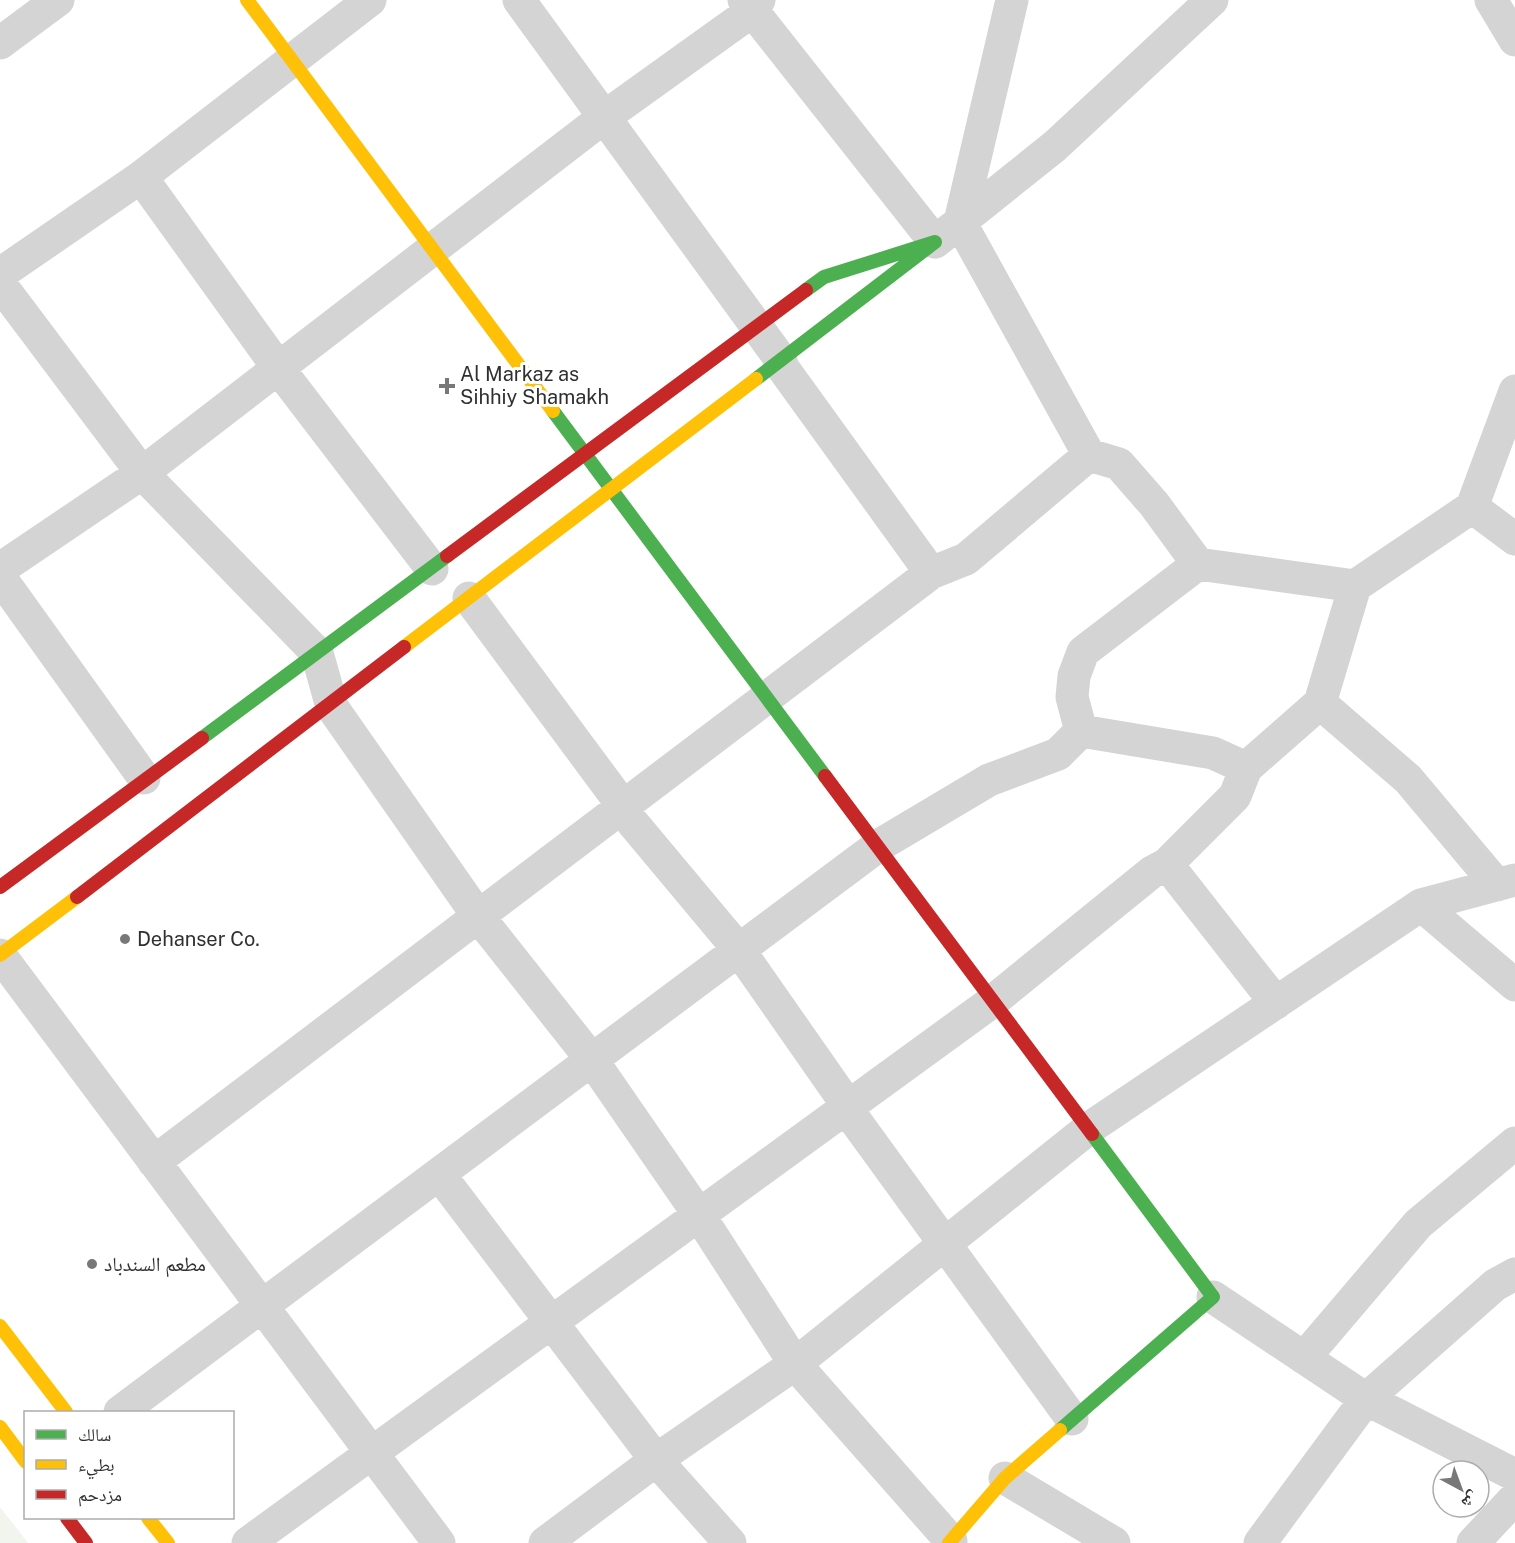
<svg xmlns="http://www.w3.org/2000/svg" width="1515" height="1543" font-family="'Public Sans','Noto Naskh Arabic',sans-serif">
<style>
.green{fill:#f2f5ed}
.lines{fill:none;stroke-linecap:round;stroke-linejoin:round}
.street{stroke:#d4d4d4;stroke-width:33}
.fast{stroke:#4caf50;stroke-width:14}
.slow{stroke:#ffc107;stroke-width:14}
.jam{stroke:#c62828;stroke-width:14}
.poi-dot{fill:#787878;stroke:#fff;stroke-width:2}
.labels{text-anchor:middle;stroke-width:6;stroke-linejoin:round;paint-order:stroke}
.poi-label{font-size:20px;fill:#303030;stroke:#fff;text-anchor:start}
</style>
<rect width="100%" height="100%" fill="#fff"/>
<path class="green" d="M0,1507l28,36h-28z"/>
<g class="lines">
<path class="street" d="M519,0l262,360 -1,4 151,209
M744,0l191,242 120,-96 157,-146
M1012,0l-52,222 129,233 30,9 35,40 44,60
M1491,0l24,40
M0,43l58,-43
M141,177l138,192 153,200
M0,274l141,-97 229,-177
M0,284l142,189 175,180 15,54 146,209 114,144 107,155 96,149 156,177
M1472,507l43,-116
M0,569l142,-96 461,-355 149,-107 7,-11
M0,577l144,201
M469,598l154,208 -1,4 117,140 109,156 1,6 223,307
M1320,703l88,76 89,106
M1081,731l132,22 33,15
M1167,864l109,139
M1421,905l94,80
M0,955l439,588
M154,1162l777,-589 35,-14 123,-104
M439,1174l217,286 74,83
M1213,1297l153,102 149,76
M1304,1358l114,-134 97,-81
M120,1412l758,-566 111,-66 69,-26 23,-23 -9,-34 2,-21 9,-24 115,-88 157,22 117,-79 43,32
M1005,1478l109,65
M248,1543l745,-542 159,-129 15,-8 68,-68 11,-28 74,-65 35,-117
M545,1543l111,-83 139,-96 293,-235 333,-224 94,-25
M1260,1543l106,-144 129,-114 20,-11
M1473,1543l42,-45"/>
<path class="fast" d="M756,379l179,-137 -111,35 -18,13
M553,411l272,365
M202,738l245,-182
M1060,1430l153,-133 -121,-163"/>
<path class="slow" d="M247,0l306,411
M404,647l352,-268
M0,955l77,-58
M0,1326l66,86
M0,1427l26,35
M148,1518l20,25
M949,1543l56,-65 55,-48"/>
<path class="jam" d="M447,556l359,-266
M825,776l267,358
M0,887l202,-149
M77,897l327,-250
M67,1518l19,25"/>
</g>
<g class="poi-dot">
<path d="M444 377h6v6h6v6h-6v6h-6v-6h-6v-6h6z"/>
<circle cx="125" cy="939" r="6"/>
<circle cx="92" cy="1264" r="6"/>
</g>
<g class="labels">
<g class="poi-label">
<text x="460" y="381">Al Markaz as<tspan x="460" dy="23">Sihhiy Shamakh</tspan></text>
<text x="137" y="946">Dehanser Co.</text>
<text x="104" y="1271">مطعم السندباد</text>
</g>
</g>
<rect x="24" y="1411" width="210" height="108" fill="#ffffff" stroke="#acacac" stroke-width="1.5"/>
<rect x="36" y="1430" width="30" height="9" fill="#4caf50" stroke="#acacac" stroke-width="1.5"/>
<text x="78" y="1441" font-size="18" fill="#303030">سالك</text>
<rect x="36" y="1460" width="30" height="9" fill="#ffc107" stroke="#acacac" stroke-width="1.5"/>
<text x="78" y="1471" font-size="18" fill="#303030">بطيء</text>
<rect x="36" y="1490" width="30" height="9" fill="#c62828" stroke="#acacac" stroke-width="1.5"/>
<text x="78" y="1501" font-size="18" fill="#303030">مزدحم</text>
<g transform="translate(1461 1489) rotate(139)"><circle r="28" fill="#ffffff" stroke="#acacac" stroke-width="1.5"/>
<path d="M0-4.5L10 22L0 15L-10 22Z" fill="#787878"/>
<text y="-9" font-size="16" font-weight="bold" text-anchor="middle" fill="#303030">ش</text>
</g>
</svg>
